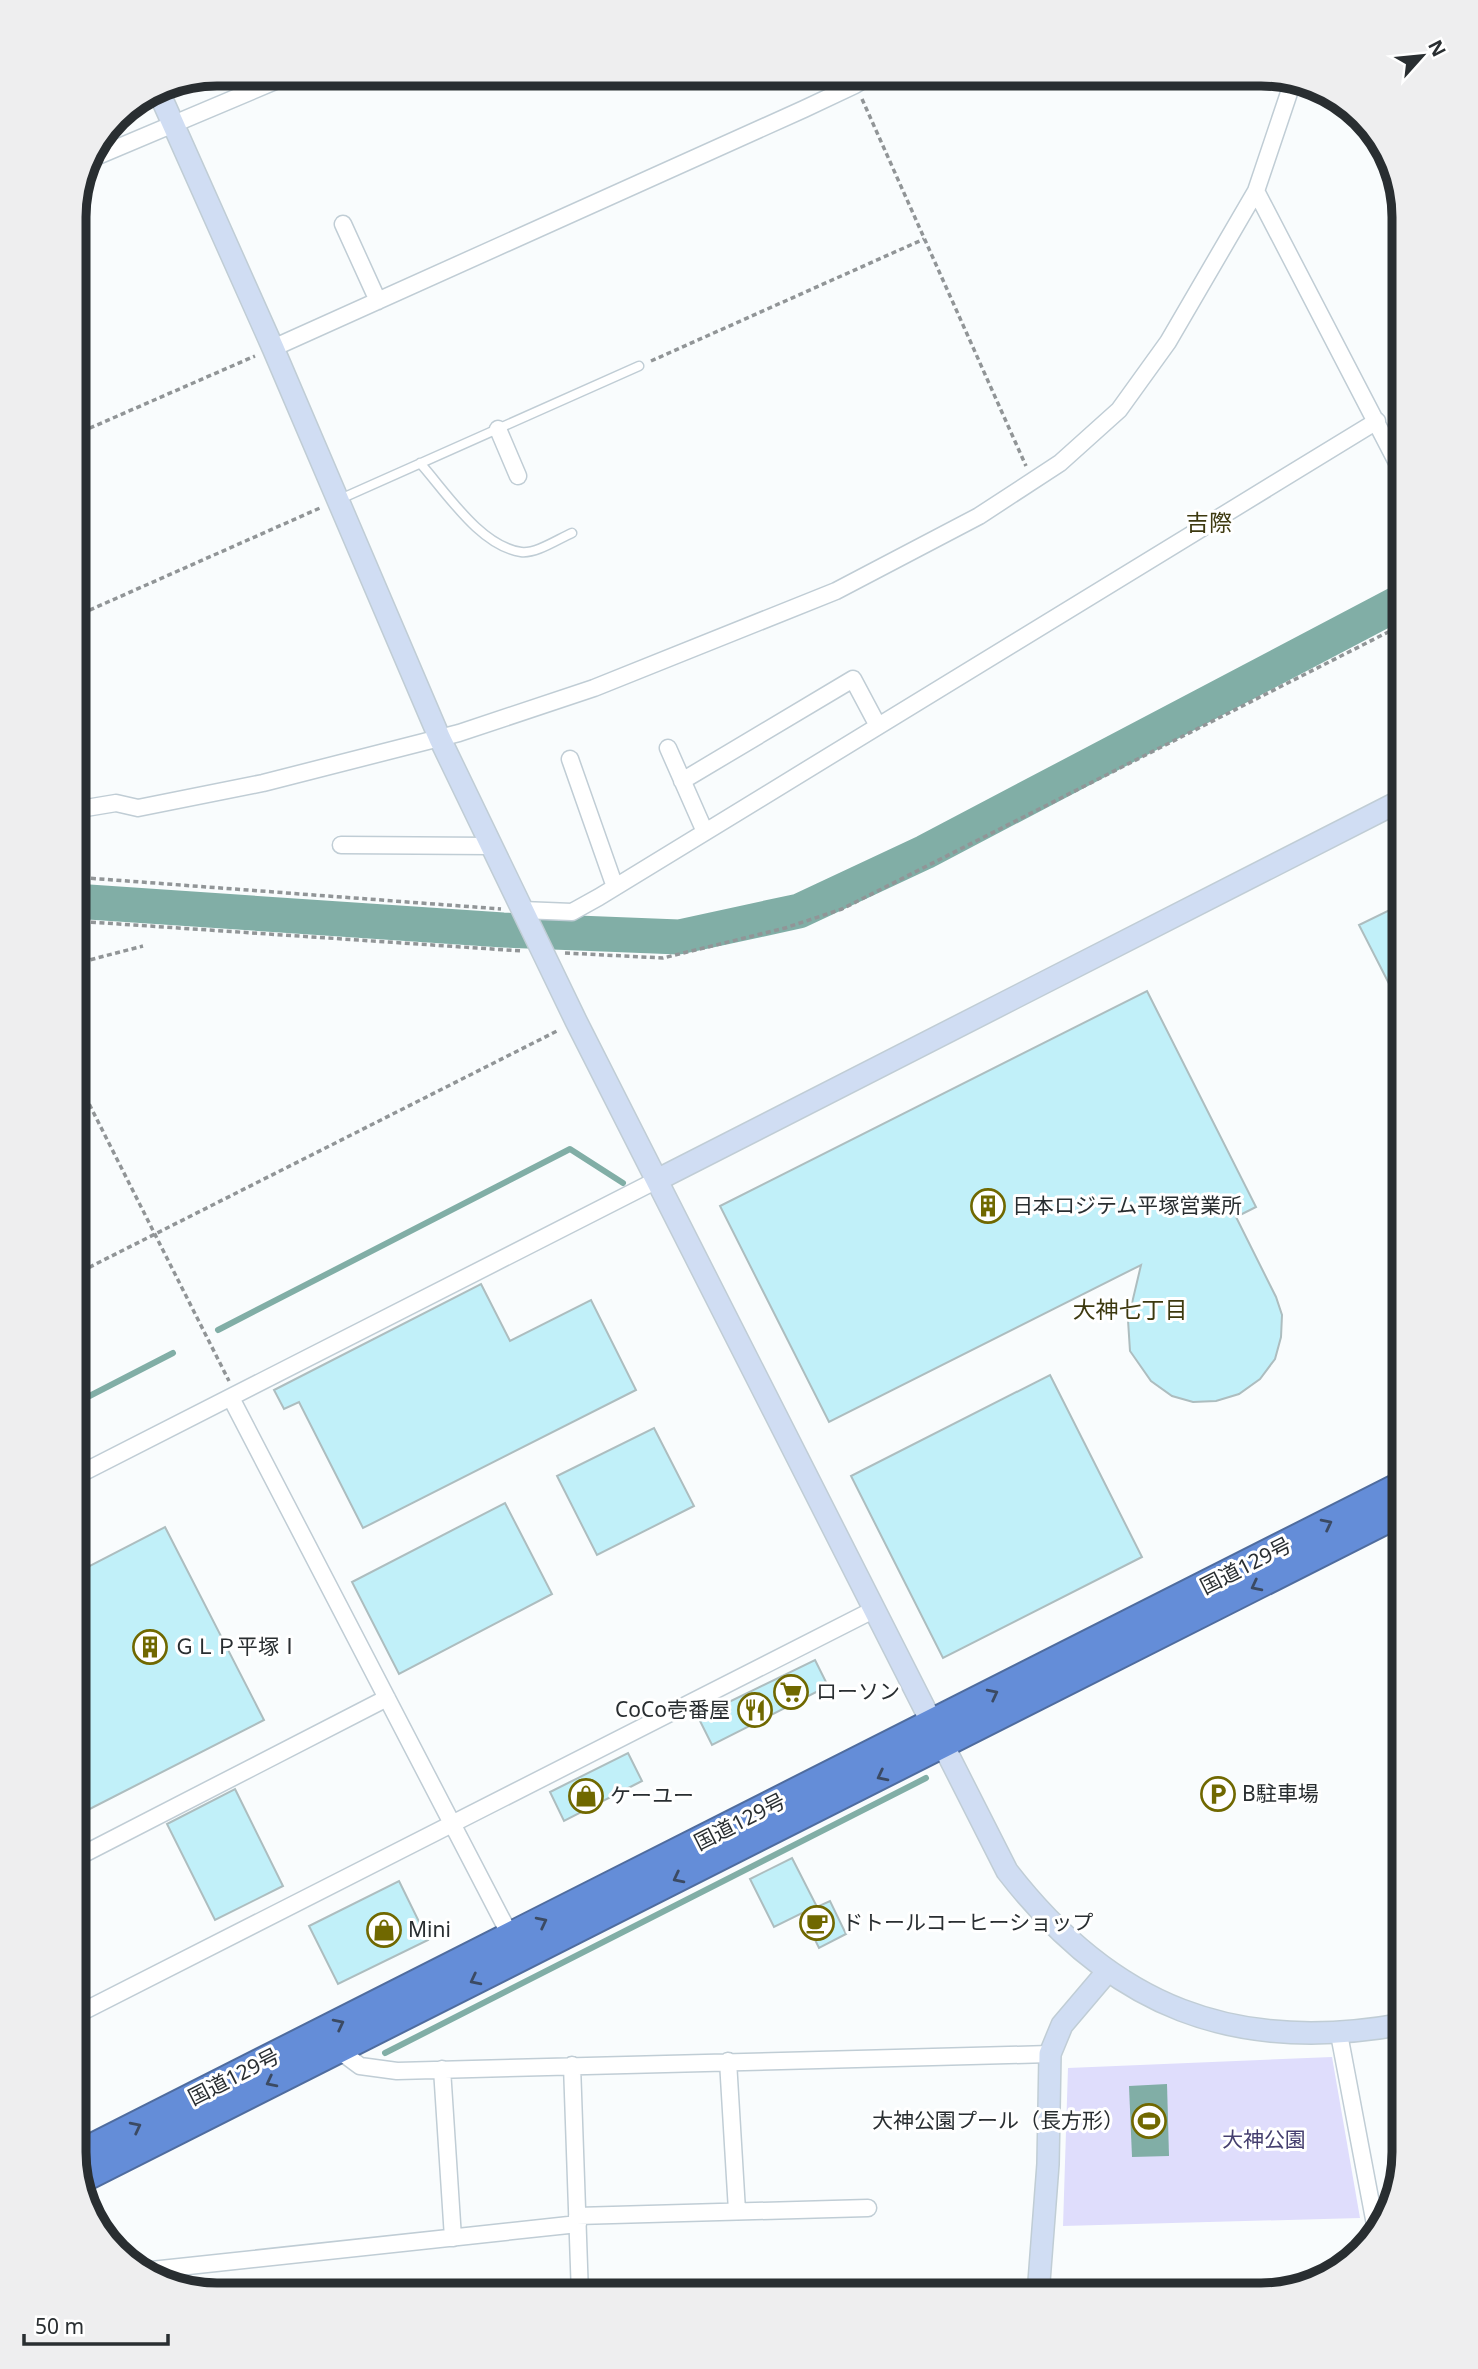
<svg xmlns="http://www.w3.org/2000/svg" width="1478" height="2369" font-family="'Noto Sans','Noto Sans JP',sans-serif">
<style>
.green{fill:#dfddfc}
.water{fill:#81aea6}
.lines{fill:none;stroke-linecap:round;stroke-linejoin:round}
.stream{stroke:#81aea6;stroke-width:6}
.river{stroke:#81aea6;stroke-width:35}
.building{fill:#c1f0f9;stroke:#adbdbf;stroke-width:2}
.lane-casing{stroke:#c0cdd5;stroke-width:11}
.street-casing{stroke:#c0cdd5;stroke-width:19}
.secondary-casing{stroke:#c0cdd5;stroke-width:24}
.highway-casing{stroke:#4f6c9e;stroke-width:32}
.path{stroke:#919597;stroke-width:3.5;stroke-dasharray:5 3.5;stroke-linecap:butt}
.lane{stroke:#fff;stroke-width:8}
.street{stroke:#fff;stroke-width:16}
.secondary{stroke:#d0ddf3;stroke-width:21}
.highway{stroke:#648dd8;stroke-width:28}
.oneway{stroke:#3b4a63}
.labels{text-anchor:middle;stroke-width:6;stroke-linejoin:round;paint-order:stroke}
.poi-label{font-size:21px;fill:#292e31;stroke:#fff;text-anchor:start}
.street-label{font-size:21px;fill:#292e31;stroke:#fff}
.park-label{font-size:21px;fill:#453f6f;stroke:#fff}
.neighbourhood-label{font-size:23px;fill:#3d390f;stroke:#fff}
.rim{fill:none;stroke:#292e31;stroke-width:9}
</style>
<rect width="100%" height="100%" fill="#f9fcfd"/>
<path class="green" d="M1332,2057l28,161 -297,8 5,-158z"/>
<path class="water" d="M1167,2084l2,72 -37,1 -3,-71z"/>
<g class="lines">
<path class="stream" d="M218,1330l352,-181 53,34
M74,1404l99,-51
M385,2053l541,-275"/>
<path class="river" d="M74,901l429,29 176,7 120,-26 126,-59 479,-252"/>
</g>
<path class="building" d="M1404,903v110l-45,-88z
M1147,991l109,216 -20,10 40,80 6,18 -1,22 -6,22 -15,20 -21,15 -23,7 -23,1 -21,-6 -21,-15 -21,-30 -2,-31 13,-55 -312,157 -109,-216z
M481,1284l29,57 81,-41 45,90 -273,138 -64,-126 -15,7 -10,-19z
M1050,1375l92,182 -199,101 -92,-182z
M654,1428l40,78 -97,49 -40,-79z
M505,1503l47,91 -153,80 -47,-92z
M165,1527l99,193 -190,97v-243z
M815,1660l13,26 -116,59 -14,-28z
M628,1753l14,28 -78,40 -14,-29z
M235,1789l48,97 -68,34 -48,-96z
M792,1858l25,49 13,-6 16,33 -27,14 -17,-35 -28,14 -24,-48z
M399,1881l29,59 -90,44 -29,-58z"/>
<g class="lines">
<g class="lane-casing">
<path id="lane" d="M420,463c26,29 60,83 101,89 15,2 37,-13 51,-19
M338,500l301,-134"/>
</g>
<g class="street-casing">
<path id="street" d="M855,85l18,-11
M86,161l206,-87
M1256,191l148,285
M343,224l35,77
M273,348l531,-239 51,-24 -5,-11
M498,429l20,47
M668,748l37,84
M570,759l45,128
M682,781l171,-102 25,47
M74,810l42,-7 22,5 125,-25 196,-50 135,-45 242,-97 143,-75 81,-53 59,-53 49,-68 88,-151 37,-110
M341,845l150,1
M522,910l50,2 27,-15 778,-476
M231,1398l280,539
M74,1477l583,-297
M74,1859l313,-161
M74,2016l801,-407
M1339,2034l38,201
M337,2049l23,17 37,5 653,-17
M728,2061l9,150
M572,2065l8,230
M442,2069l11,169
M577,2216l291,-8
M142,2271l436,-47
M145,2272l27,11"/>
</g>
<g class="secondary-casing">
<path id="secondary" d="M157,88l116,260 167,391 136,282 431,850c105,136 228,184 397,153
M657,1180l747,-381
M1038,2295l10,-131 2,-110 12,-29 45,-53"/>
</g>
<g class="highway-casing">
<path id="highway" d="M75,2157l1329,-672
M80,2179l1324,-669"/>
</g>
<path class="path" d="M862,99l164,367
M651,361l273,-122
M74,435l181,-79
M74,617l246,-109
M74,877l427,32
M74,921l448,30
M565,953l98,5 122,-30 57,-19 562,-285
M74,964l69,-18
M74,1074l155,307
M74,1275l485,-245"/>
<use href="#lane" class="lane"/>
<use href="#street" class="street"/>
<use href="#secondary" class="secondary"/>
<use href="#highway" class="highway"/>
</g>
<defs><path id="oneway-chevron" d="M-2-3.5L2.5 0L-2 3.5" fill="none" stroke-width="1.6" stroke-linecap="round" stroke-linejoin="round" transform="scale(1.75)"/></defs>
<g class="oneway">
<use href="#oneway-chevron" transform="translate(1327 1524) rotate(-27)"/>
<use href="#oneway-chevron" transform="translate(1256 1586) rotate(153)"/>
<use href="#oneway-chevron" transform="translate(993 1694) rotate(-27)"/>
<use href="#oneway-chevron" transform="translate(882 1776) rotate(153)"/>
<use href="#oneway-chevron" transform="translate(678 1878) rotate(153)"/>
<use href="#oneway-chevron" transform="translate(542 1922) rotate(-27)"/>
<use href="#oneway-chevron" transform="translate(475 1980) rotate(153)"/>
<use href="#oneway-chevron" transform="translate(339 2024) rotate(-27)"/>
<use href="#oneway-chevron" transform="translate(271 2082) rotate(153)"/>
<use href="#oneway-chevron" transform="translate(136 2127) rotate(-27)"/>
</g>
<defs>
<g id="building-ring" transform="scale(1.75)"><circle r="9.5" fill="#fff" stroke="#706800" stroke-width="1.5"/><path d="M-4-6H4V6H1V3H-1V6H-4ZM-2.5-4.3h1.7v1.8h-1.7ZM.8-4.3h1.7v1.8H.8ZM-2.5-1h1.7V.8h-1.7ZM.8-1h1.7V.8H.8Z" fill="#706800"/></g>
<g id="supermarket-ring" transform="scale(1.75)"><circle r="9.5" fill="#fff" stroke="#706800" stroke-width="1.5"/><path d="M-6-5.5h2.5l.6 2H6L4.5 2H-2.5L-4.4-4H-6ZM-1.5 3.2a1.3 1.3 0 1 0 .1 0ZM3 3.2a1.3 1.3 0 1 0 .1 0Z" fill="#706800"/></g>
<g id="restaurant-ring" transform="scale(1.75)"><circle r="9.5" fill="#fff" stroke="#706800" stroke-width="1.5"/><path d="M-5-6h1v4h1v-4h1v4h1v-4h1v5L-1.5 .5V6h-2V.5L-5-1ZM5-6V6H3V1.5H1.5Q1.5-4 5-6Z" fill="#706800"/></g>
<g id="parking-ring" transform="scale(1.75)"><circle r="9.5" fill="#fff" stroke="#706800" stroke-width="1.5"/><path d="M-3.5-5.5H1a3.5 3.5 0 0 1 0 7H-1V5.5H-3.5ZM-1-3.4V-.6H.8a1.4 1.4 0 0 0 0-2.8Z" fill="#706800"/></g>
<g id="shop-ring" transform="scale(1.75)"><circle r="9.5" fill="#fff" stroke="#706800" stroke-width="1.5"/><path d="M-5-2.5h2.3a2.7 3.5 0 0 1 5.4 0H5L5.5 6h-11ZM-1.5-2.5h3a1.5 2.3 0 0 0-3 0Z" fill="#706800"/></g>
<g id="cafe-ring" transform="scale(1.75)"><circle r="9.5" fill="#fff" stroke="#706800" stroke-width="1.5"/><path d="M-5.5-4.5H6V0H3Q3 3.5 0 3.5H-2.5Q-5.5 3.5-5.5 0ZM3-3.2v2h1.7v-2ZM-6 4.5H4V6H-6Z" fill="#706800"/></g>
<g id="stadium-ring" transform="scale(1.75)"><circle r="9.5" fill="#fff" stroke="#706800" stroke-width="1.5"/><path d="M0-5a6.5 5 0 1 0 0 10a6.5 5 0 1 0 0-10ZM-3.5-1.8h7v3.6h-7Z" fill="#706800"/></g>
</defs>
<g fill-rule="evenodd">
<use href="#building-ring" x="988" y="1206"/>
<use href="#building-ring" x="150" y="1647"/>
<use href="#supermarket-ring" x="791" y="1692"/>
<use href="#restaurant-ring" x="755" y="1710"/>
<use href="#parking-ring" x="1218" y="1794"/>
<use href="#shop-ring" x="586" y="1796"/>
<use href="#cafe-ring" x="817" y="1923"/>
<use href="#shop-ring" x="384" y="1930"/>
<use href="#stadium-ring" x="1149" y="2121"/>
</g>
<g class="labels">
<g class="poi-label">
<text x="1012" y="1213">日本ロジテム平塚営業所</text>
<text x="174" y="1654">ＧＬＰ平塚Ⅰ</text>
<text x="816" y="1699">ローソン</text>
<text x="730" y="1717" text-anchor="end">CoCo壱番屋</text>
<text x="1242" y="1801">B駐車場</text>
<text x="610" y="1803">ケーユー</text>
<text x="842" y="1930">ドトールコーヒーショップ</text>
<text x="408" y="1937">Mini</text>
<text x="1124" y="2128" text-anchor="end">大神公園プール（長方形）</text>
</g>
<g class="street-label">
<text transform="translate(1246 1566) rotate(-27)" y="7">国道129号</text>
<text transform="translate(740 1822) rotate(-27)" y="7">国道129号</text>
<text transform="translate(234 2077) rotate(-27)" y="7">国道129号</text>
</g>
<g class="park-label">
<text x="1264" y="2147">大神公園</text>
</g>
<g class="neighbourhood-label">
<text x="1209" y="531">吉際</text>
<text x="1130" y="1318">大神七丁目</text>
</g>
</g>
<path d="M0 0H1478V2369H0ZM217 86H1261A131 131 0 0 1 1392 217V2152A131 131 0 0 1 1261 2283H217A131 131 0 0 1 86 2152V217A131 131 0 0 1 217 86Z" fill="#eeeeef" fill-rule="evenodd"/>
<path class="rim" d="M217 86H1261A131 131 0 0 1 1392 217V2152A131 131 0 0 1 1261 2283H217A131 131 0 0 1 86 2152V217A131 131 0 0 1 217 86Z"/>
<g transform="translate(1422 56) rotate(63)" stroke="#ffffff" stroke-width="5" paint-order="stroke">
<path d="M0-5L12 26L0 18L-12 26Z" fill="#292e31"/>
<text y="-10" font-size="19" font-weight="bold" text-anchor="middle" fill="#292e31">N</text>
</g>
<path d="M24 2334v10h144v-10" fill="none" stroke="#292e31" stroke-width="3.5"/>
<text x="35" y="2334" font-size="21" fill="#292e31" stroke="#ffffff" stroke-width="5" paint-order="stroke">50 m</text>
</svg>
